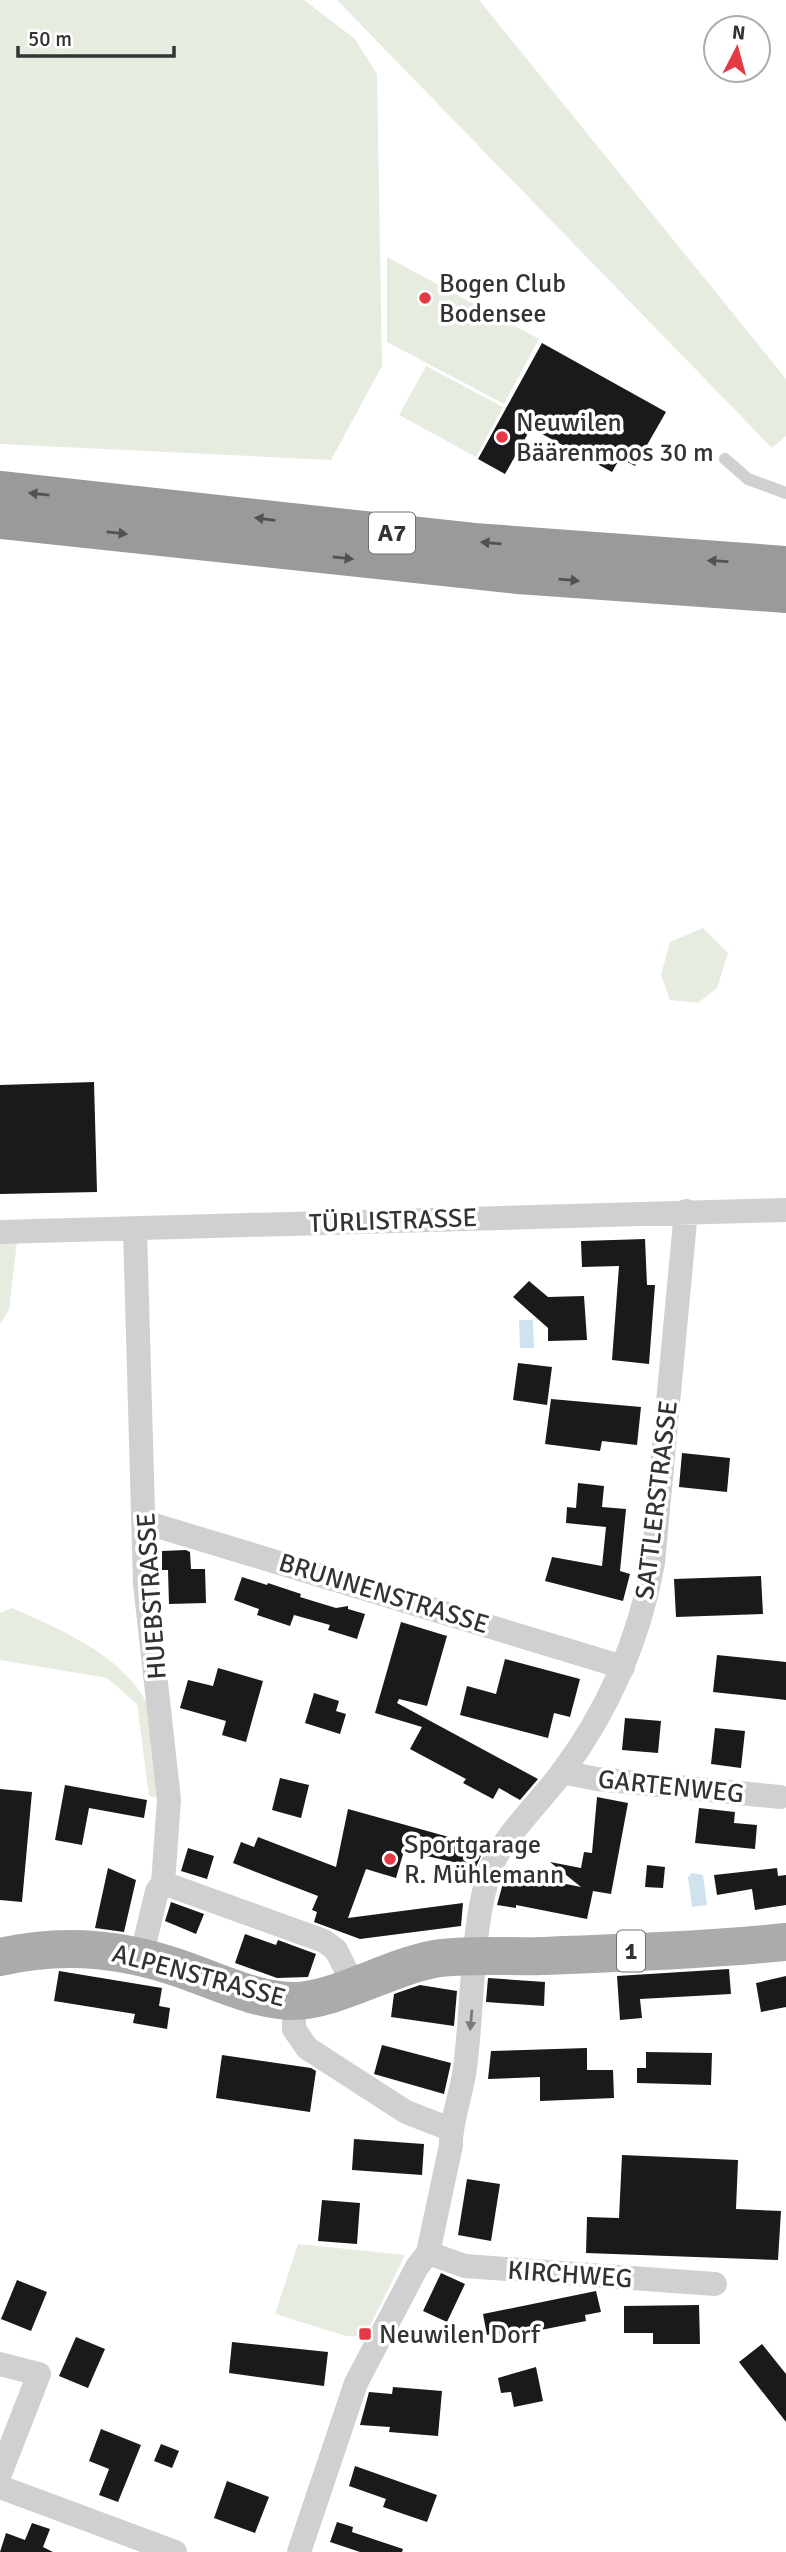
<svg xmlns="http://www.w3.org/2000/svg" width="786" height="2552" font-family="Signika,sans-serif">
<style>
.green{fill:#e6ecdf}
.water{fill:#cfe2ee}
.building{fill:#1a1a1a}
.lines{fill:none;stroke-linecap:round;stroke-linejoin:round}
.lane{stroke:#d0d0d0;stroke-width:12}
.street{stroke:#d0d0d0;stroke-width:24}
.primary{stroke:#ababab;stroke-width:38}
.highway{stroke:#9a9a9a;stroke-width:38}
.oneway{fill:#525252}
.oneway2{fill:#7a7a7a}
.poi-dot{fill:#e63946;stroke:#fff;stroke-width:2.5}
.labels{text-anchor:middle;stroke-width:7;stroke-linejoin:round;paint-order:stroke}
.shield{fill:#fff;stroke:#707070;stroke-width:2}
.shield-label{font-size:24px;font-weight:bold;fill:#333}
.poi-label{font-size:26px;fill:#333;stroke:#fff;text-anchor:start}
.street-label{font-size:26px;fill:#333;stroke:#fff}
</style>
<rect width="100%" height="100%" fill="#fff"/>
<path class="green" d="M0,0h304l51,39 22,35 5,292 -51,94 -331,-16z
M337,0h142l307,379v57l-14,12z
M387,257l152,82 -35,65 -117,-62z
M426,366l77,41 -27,50 -77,-42z
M703,928l25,25 -11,35 -19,15 -28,-3 -9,-25 9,-33z
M17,1242l-8,68 -9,14v-81z
M12,1608c47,21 109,46 134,94 8,18 11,74 14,96l-11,-2 -12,-92 -30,-26 -107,-18v-47z
M298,2244l107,11 -40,81h-19l-71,-22z"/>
<path class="water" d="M519,1320h14l1,28h-14z
M692,1873l11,2 4,30 -15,2 -4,-30z"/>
<path class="building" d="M542,343l124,69 -31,54 -15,-8 -8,14 -81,-44 -26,46 -27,-15z
M94,1082l3,110 -97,2v-109z
M645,1239l2,46h8l-6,79 -37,-4 7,-94 -37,1 -1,-26z
M529,1281l19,16 36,-1 3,44 -39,1v-13l-35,-31z
M518,1363l34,4 -5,38 -34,-5z
M551,1399l90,8 -4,38 -35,-4 -2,10 -55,-7z
M682,1453l48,5 -3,34 -48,-5z
M578,1483l26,3 -2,21 24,2 -6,62 10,3 -7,27 -78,-20 7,-24 50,9 4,-39 -40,-4 1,-16 9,1z
M186,1550l4,2 1,17h14l1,34 -37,1 -1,-34h-6v-19z
M761,1576l2,38 -87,3 -2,-38z
M242,1577l25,8 1,-2 33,11 -1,3 36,11 12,-2v3l17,5 -8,25 -29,-9 2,-5 -36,-10 -4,11 -33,-11 2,-6 -25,-9z
M401,1622l46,14 -20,70 -28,-7 -2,4 141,76 -18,21 -21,-12 -6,11 -30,-16 3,-4 -56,-30 12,-22 -47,-14z
M717,1655l69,7v38l-73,-8z
M505,1659l75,20 -10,38 -16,-4 -6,25 -88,-23 7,-29 29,8z
M218,1668l45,13 -17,61 -24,-7 4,-14 -46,-13 8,-28 25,6z
M314,1693l25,8 -3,10 10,3 -6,20 -35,-11z
M625,1718l36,3 -3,32 -36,-3z
M715,1728l30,3 -4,37 -30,-4z
M280,1778l29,7 -8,33 -29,-8z
M65,1785l82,15 -3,18 -55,-10 -7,37 -27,-5z
M0,1789l32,3 -10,110 -22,-2z
M597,1797l31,6 -17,91 -18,-3 -6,28 -71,-14v3l-19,-3 9,-33 75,15 -31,-25 31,6 3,-16 8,1z
M699,1808l36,4 -1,11 23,2 -2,24 -60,-6z
M348,1809l137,38 -9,20 -72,-16 -8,27 -30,-9 -18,49 115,-15 -2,23 -101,13 -46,-17 3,-10 -5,-2 6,-14 -85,-33 8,-21 13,5 4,-10 78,30z
M188,1848l26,8 -7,23 -26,-8z
M647,1865l18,2 -2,21 -18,-1z
M108,1868l28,12 -12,52 -29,-4z
M777,1868l1,8 8,-1v30l-31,5 -3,-21 -35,6 -3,-20z
M171,1902l33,12 -8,20 -31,-13z
M245,1934l31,11 2,-5 38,14 -8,23 -31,1 -42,-15z
M729,1969l2,25 -91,5 2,19 -22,2 -3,-44z
M59,1971l103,17 -3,18 11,2 -3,21 -34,-6 2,-9 -81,-13z
M786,1976v31l-25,5 -5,-29z
M488,1978l57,4 -1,24 -58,-4z
M420,1985l37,6 -3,35 -63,-9 3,-23z
M382,2045l69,18 -7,31 -70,-20z
M587,2048v22h26l1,28 -74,3v-24l-52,2 3,-28z
M646,2052l66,1 -1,32 -74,-2v-15h9z
M222,2055l89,13 5,3 -6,41 -94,-14z
M354,2139l70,5 -2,31 -70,-5z
M622,2155l116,5 -2,49 45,2 -3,49 -192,-7 1,-36 32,1z
M467,2179l33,5 -9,57 -33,-6z
M322,2200l38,3 -3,41 -39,-3z
M441,2273l24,11 -18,38 -24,-11z
M17,2280l30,12 -16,39 -30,-12z
M596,2291l5,21 -16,3 1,6 -86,17 -1,-6 -12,3 -4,-21z
M699,2305l1,39h-47v-11h-29v-27z
M76,2337l29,12 -17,39 -29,-12z
M232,2342l96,10 -4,34 -95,-13z
M762,2344l24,30v48l-47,-60z
M536,2367l7,34 -29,6 -3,-15 -10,1 -3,-15z
M393,2387l49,4 -4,45 -49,-4 1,-5 -30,-2 9,-33 23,2z
M101,2429l40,16 -23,57 -19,-7 10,-26 -20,-8z
M161,2444l18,7 -7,17 -18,-7z
M355,2466l82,29 -10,27 -44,-15 3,-8 -37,-13z
M227,2481l42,16 -14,36 -41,-15z
M337,2522l16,5 -1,5 51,17 -1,3h-42l-30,-10z
M32,2523l18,6 -7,18 10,5h-53l6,-19 19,7z"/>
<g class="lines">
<path class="lane" d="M725,459l23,20 38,14"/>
<path class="street" d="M135,1229l10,355 24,216 -6,83 -6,8 -16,67
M0,1232l786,-22
M144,1522l479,145
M562,1772l35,7 183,18
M163,1883l161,58 12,9 17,34
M294,2001v28l13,19 99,64 44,17
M428,2253l37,13 250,18
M0,2364l39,10 -39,100
M0,2487l175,65
M299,2552l57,-169 61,-116 11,-14 23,-108c-1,-21 11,-53 14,-77 8,-58 6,-153 28,-205 11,-26 49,-64 67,-88 48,-64 79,-134 93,-212l33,-352"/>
<path class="primary" d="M0,1957c64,-15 125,-9 187,14 34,12 71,30 107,30 42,0 100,-37 147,-43 34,-4 68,-1 101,-2 81,-3 163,-6 244,-14"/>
<path class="highway" d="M0,490l474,52 312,23
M0,520l518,55 268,19"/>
</g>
<defs><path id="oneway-solid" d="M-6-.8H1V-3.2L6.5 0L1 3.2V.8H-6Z" transform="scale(1.75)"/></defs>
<g class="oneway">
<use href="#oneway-solid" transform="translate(39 494) rotate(-174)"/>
<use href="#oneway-solid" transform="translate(265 519) rotate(-173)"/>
<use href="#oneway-solid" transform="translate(117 533) rotate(6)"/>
<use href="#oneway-solid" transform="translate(491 543) rotate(-175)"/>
<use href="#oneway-solid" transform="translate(343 558) rotate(6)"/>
<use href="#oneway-solid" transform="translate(718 561) rotate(-177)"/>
<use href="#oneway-solid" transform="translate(569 580) rotate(5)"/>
</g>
<use class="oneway2" href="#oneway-solid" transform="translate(471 2020) rotate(95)"/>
<g class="poi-dot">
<circle cx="425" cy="298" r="7"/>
<circle cx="502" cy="437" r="7"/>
<circle cx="390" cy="1859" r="7"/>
<rect x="358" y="2327" width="14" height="14" rx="3.5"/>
</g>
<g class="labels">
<g class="shield">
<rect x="369" y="512.5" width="46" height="41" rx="5"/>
<rect x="617" y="1930.5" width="28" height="41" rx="5"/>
</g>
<g class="shield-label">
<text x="392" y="541">A7</text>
<text x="631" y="1959">1</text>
</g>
<g class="poi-label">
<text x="439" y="292">Bogen Club<tspan x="439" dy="30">Bodensee</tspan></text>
<text x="516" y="431">Neuwilen<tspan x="516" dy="30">Bäärenmoos 30 m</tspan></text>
<text x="404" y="1853">Sportgarage<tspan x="404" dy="30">R. Mühlemann</tspan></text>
<text x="379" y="2343">Neuwilen Dorf</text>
</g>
<g class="street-label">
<text transform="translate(393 1220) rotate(-2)" y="9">TÜRLISTRASSE</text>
<text transform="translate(656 1500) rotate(-83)" y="9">SATTLERSTRASSE</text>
<text transform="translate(384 1593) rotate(17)" y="9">BRUNNENSTRASSE</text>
<text transform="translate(151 1596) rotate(-94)" y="9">HUEBSTRASSE</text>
<text transform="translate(671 1786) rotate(6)" y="9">GARTENWEG</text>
<text transform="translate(199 1975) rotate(15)" y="9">ALPENSTRASSE</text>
<text transform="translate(570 2274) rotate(4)" y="9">KIRCHWEG</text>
</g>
</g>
<g transform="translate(737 49) rotate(6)"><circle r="33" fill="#ffffff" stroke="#adadad" stroke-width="2"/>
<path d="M0-5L12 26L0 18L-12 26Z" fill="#e63946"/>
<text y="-10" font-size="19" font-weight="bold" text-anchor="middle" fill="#333333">N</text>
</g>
<path d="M18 46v10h156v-10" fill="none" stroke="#333333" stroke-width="3.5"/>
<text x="28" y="46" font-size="21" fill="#333333" stroke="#ffffff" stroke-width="5" paint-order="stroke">50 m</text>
</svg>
